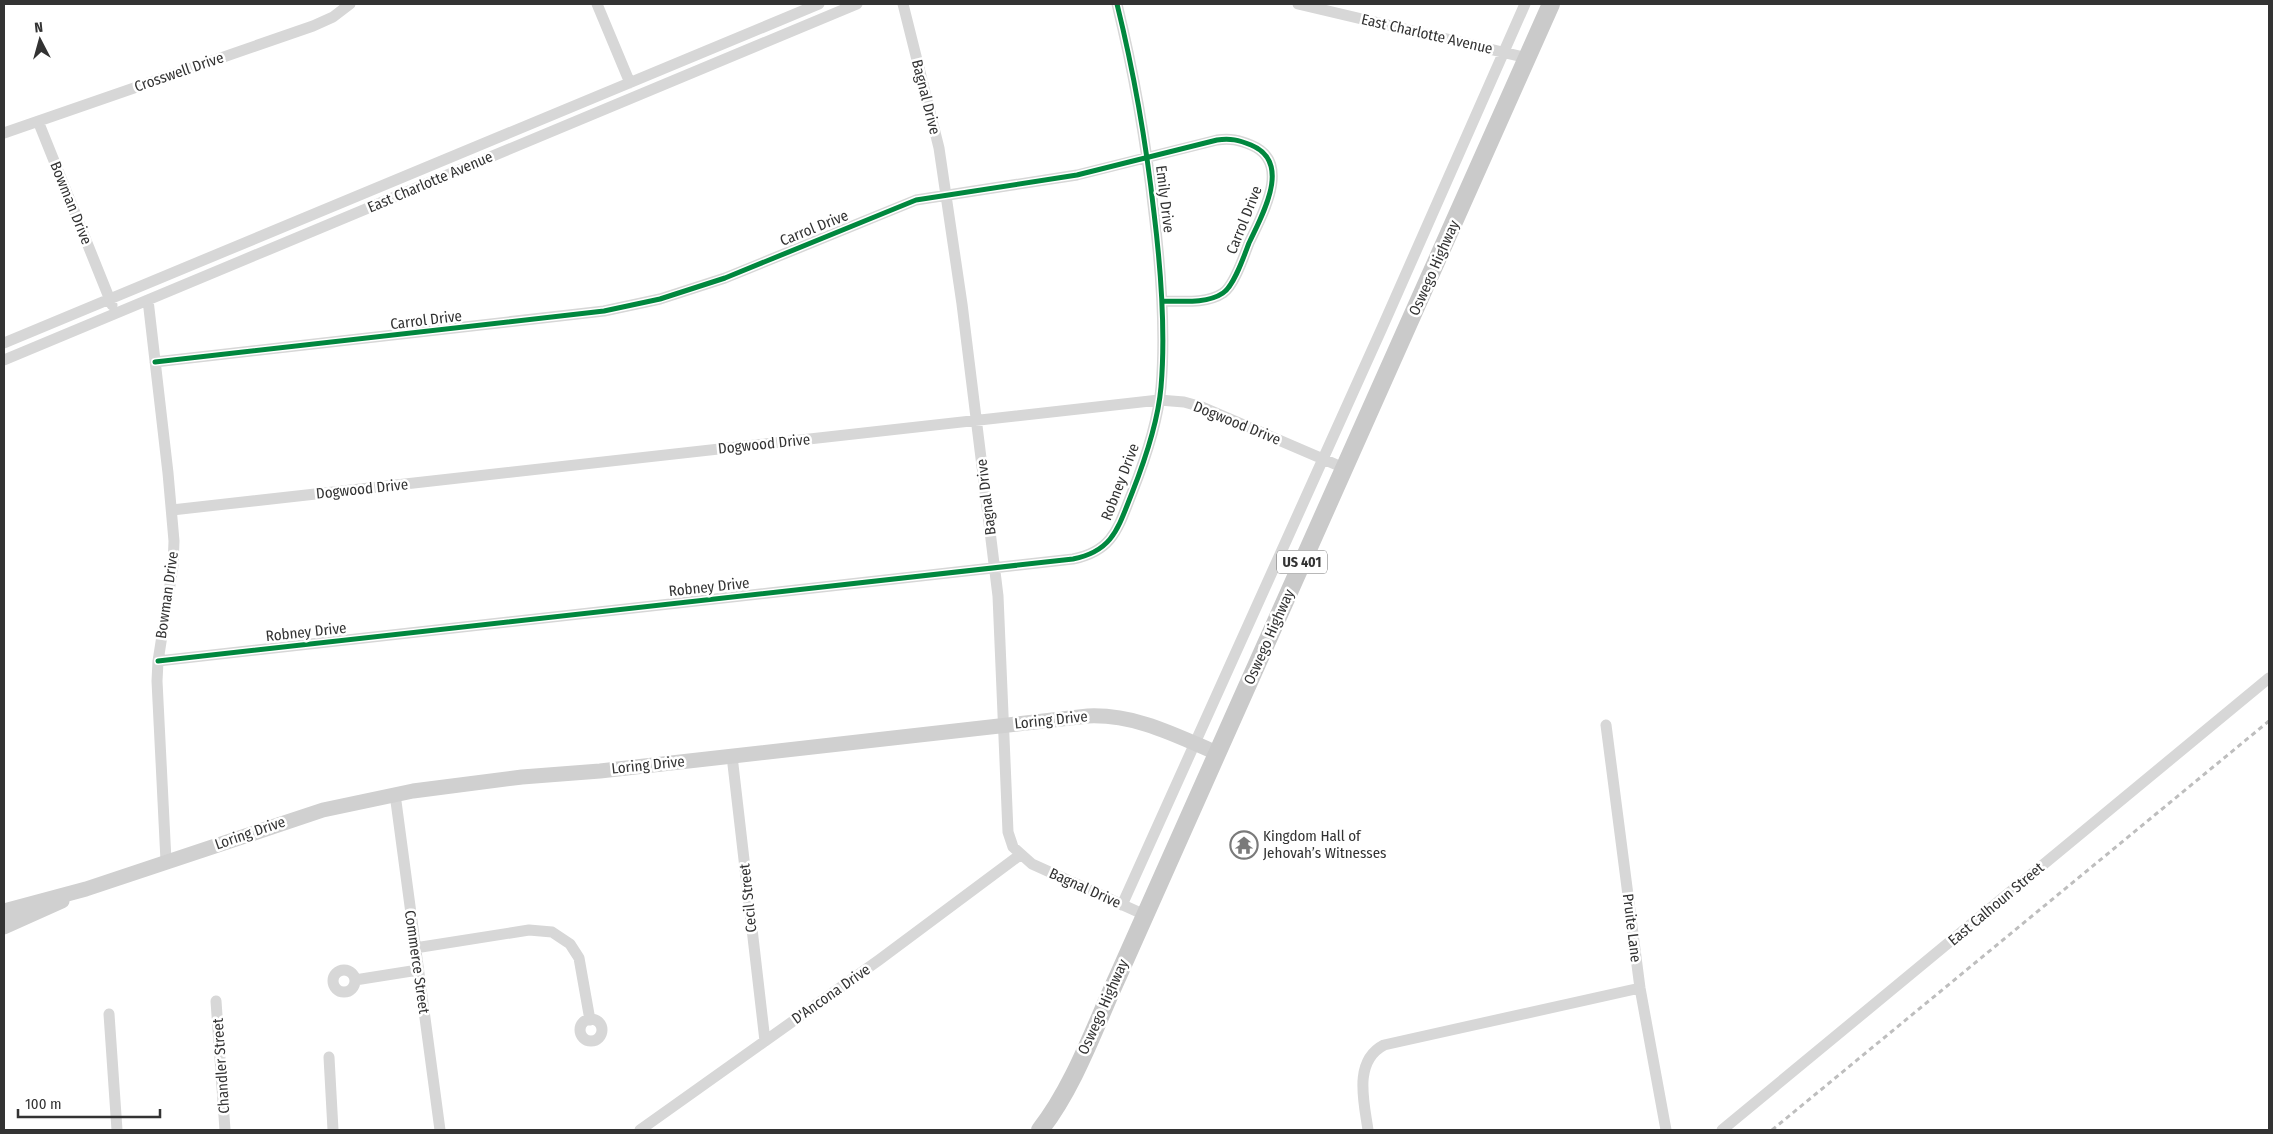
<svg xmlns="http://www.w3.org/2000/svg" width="2273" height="1134" font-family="'Fira Sans Condensed',sans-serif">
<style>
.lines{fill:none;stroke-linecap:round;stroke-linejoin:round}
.street{stroke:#d7d7d7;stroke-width:11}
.secondary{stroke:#d0d0d0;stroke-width:15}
.primary{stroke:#cacaca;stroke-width:18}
.rail{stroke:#bebebe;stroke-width:3;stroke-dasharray:5 4;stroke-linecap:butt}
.cycleway-casing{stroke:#fff;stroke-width:8}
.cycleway{stroke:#00873e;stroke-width:5}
.labels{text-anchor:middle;stroke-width:5;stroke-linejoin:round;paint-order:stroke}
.shield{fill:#fff;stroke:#707070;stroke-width:1}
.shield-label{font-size:14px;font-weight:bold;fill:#333}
.street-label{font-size:15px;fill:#333;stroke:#fff}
.poi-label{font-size:15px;fill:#333;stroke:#fff;text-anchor:start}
</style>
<rect width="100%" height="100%" fill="#fff"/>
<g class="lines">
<path class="street" d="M597,4l33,79
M903,4l36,144 23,156 36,292 10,236 5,15 19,17 113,51
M1298,4l229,54
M38,121l74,184
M4,133l309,-107 20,-9 17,-13
M148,300l20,173 6,68 -1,25 -15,95 -1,20 9,180
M4,343l815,-339
M4,360l853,-356
M155,362l449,-51 56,-12 65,-21 191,-78 161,-25 140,-35c13,-2 22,0 34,5 42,17 11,70 -2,98 -5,13 -15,43 -26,50 -16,11 -42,8 -60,8
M172,510l987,-110 25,2 18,5 142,61
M158,661l915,-102c40,-8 45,-31 59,-66 13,-33 26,-70 29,-106 5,-58 0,-117 -7,-174 -8,-71 -20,-140 -37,-209
M1606,725l34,263 26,142
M732,756l33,285
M395,794l45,336
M1122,905l260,-577 143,-324
M415,948l114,-18 23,2 18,12 9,14 11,62
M333 981a11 11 0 1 1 22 0a11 11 0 1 1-22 0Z
M355,980l63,-10
M216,1001l9,129
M109,1014l8,116
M580 1030a11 11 0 1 1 22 0a11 11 0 1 1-22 0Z
M329,1057l4,73
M640,1130l239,-170 141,-105
M1368,1130c-4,-28 -15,-69 16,-85l256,-57
M1722,1130l547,-452"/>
<path class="secondary" d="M4,911l82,-22 237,-79 90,-19 109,-14 78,-6 488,-55c47,-2 87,19 129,37
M4,927l58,-26"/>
<path class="primary" d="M1040,1130c34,-43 55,-104 78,-154l433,-972"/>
<path class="rail" d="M1772,1130l497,-409"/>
<g class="cycleway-casing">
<path id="cycleway" d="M155,362l449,-51 56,-12 65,-21 191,-78 161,-25 140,-35c13,-2 22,0 34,5 42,17 11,70 -2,98 -5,13 -15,43 -26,50 -16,11 -42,8 -60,8
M158,661l915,-102c40,-8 45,-31 59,-66 13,-33 26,-70 29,-106 5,-58 0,-117 -7,-174 -8,-71 -20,-140 -37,-209"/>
</g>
<use href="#cycleway" class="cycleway"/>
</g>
<defs>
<g id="temple-ring" transform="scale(1.4375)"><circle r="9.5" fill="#fff" stroke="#7a7a7a" stroke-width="1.5"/><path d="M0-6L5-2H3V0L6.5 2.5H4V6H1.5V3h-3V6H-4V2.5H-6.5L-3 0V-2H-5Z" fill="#7a7a7a"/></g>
</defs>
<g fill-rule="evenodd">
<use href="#temple-ring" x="1244" y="845"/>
</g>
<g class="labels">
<rect class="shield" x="1277" y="550.5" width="50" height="23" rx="4"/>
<g class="shield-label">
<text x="1302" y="567">US 401</text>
</g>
<g class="street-label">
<text transform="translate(1427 34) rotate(13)" y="5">East Charlotte Avenue</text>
<text transform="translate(179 72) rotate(-19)" y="5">Crosswell Drive</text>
<text transform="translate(926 97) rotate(76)" y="5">Bagnal Drive</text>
<text transform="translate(430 182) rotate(-23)" y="5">East Charlotte Avenue</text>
<text transform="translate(1165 199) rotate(83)" y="5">Emily Drive</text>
<text transform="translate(71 203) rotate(68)" y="5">Bowman Drive</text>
<text transform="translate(1244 220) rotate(-68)" y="5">Carrol Drive</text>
<text transform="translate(814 228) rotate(-22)" y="5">Carrol Drive</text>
<text transform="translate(1434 268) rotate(-66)" y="5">Oswego Highway</text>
<text transform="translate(426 320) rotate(-7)" y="5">Carrol Drive</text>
<text transform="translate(1237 423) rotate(22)" y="5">Dogwood Drive</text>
<text transform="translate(764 444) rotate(-6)" y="5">Dogwood Drive</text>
<text transform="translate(1120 482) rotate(-69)" y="5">Robney Drive</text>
<text transform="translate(362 489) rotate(-6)" y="5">Dogwood Drive</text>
<text transform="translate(986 497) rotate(-97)" y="5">Bagnal Drive</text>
<text transform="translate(709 587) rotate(-6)" y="5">Robney Drive</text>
<text transform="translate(167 595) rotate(-82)" y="5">Bowman Drive</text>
<text transform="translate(306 632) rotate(-6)" y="5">Robney Drive</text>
<text transform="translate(1269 637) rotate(-66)" y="5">Oswego Highway</text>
<text transform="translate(1051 720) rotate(-6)" y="5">Loring Drive</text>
<text transform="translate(648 765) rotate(-6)" y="5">Loring Drive</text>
<text transform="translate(250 833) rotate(-19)" y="5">Loring Drive</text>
<text transform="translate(1085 888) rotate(24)" y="5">Bagnal Drive</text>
<text transform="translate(748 898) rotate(-96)" y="5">Cecil Street</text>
<text transform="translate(1996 904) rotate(-40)" y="5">East Calhoun Street</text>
<text transform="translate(1632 928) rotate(83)" y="5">Pruite Lane</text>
<text transform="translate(417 962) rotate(82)" y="5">Commerce Street</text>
<text transform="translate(831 994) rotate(-35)" y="5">D'Ancona Drive</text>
<text transform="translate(1103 1007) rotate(-66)" y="5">Oswego Highway</text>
<text transform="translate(221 1066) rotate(-94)" y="5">Chandler Street</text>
</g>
<g class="poi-label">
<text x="1263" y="841">Kingdom Hall of<tspan x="1263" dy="17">Jehovah’s Witnesses</tspan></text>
</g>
</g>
<rect width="2273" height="1134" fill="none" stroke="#333333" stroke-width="10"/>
<g transform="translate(40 40) rotate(354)" stroke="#ffffff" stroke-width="4" paint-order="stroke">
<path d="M0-4L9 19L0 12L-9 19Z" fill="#333333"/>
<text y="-8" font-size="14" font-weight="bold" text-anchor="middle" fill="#333333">N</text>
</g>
<path d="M18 1109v8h142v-8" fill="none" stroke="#333333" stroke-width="2.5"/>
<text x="25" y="1109" font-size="15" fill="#333333" stroke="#ffffff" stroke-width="4" paint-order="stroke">100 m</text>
</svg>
